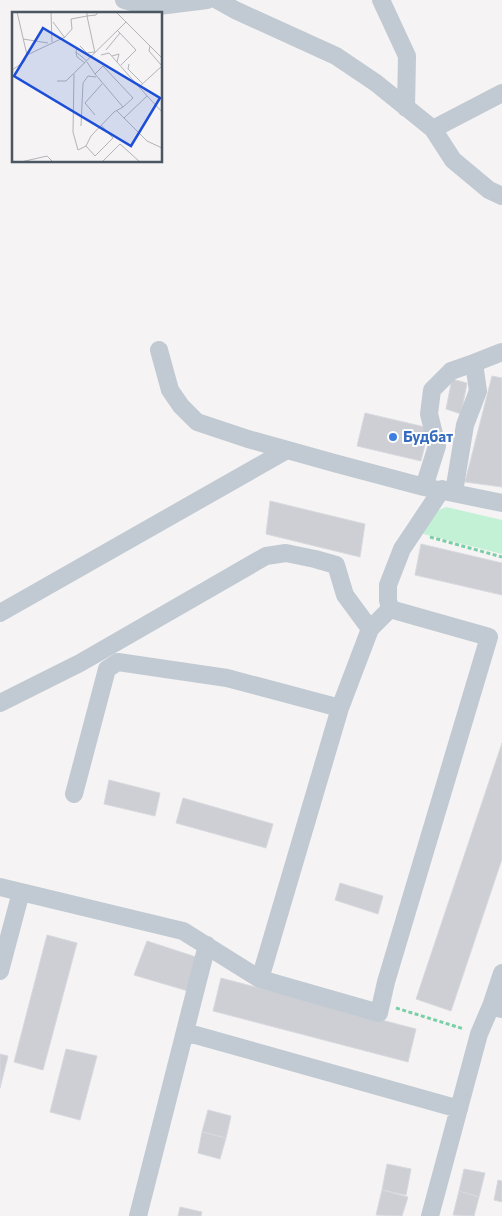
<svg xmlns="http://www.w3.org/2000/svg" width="502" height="1216" font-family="Commissioner,sans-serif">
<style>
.green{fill:#c3f1d5}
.building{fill:#cdcfd5;stroke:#d7d9de}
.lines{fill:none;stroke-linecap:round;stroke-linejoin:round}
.path{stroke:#7ad0a6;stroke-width:3;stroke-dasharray:4 2.5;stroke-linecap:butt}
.minor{stroke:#c1cad2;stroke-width:18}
.shop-dot{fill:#3f7fe0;stroke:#fff;stroke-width:2}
.labels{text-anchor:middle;stroke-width:4;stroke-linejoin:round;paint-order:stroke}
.shop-label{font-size:15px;font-weight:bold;fill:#366cbe;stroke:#fff;text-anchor:start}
.inset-road{fill:none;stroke:#b1b4b9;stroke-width:1}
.view{fill:#1d4ed8;fill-opacity:0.15;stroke:#1d4ed8;stroke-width:2.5}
.inset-edge{fill:none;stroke:#4a5661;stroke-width:2.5}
</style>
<rect width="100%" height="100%" fill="#f5f3f3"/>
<path class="green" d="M446,507l56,13v34l-82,-21 17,-22z"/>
<path class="building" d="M492,376l10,2v109l-37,-5z
M452,379l15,4 -6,31 -15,-5z
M365,413l64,15 -8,33 -64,-15z
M270,501l95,23 -5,33 -94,-23z
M421,544l81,19v32l-87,-20z
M502,743v116l-51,152 -35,-12z
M109,780l51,13 -5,23 -51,-12z
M183,798l90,26 -7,24 -90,-25z
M340,883l43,13 -5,18 -43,-14z
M47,935l30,8 -34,127 -29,-8z
M147,941l49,16 -8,34 -54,-16z
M221,978l195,51 -8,33 -195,-51z
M66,1049l31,7 -17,64 -30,-8z
M0,1054l8,2 -8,32z
M208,1110l23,6 -5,22 -24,-6z
M202,1132l24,6 -6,21 -22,-6z
M387,1164l24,5 -5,26 -24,-5z
M464,1169l21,4 -6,24 -20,-6z
M498,1180l4,1v21l-8,-2z
M382,1190l26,7 -6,19 -26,-1z
M459,1191l20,6 -5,19 -21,-1z
M180,1207l22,5 -1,4h-23z"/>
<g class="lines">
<path class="path" d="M430,537l72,20
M396,1008l68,21"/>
<path class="minor" d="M124,0l27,7 56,-7
M217,0l18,10 101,46 40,27 57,46 20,31 36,30 13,6
M381,0l26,56 -1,52
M433,129l69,-36
M159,350l11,40 11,16 16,16 51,17 86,24 90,24 78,16
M424,487l13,-41 -8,-32 3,-24 19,-19 23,-8
M454,492l11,-67 13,-34 -4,-28 28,-11
M390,609l-20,20 -30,79 -80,271 119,34 7,-31 103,-345 -99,-28 -2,-9v-15l14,-36 40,-60
M0,613l287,-163
M0,703l80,-40 186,-107 20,-3 29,6 21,6 9,30 25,34
M74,794l33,-125 11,-7 109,16 113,30
M0,887l183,44 77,48
M0,971l21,-79
M501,1009l-10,-3 11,-33
M185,1032l274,77
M138,1216l69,-271
M430,1216l49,-182 12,-28"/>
</g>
<circle class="shop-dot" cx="393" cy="437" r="5"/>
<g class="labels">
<g class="shop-label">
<text x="403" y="442">Будбат</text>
</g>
</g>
<g transform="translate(12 12)">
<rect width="150" height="150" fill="#f5f3f3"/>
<path class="inset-road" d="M39,0l1,30M104,0l46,46M41,10l12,16M105,18l19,20 -15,15M11,27l25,4M68,34l7,7 7,-1M65,35l-1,5 11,9M94,38l14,-17M64,40l1,5 8,6M83,41l-8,-37 9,-1 2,-3M15,43l38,-18 7,-8 -1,-10 16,-3v-4M89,43l8,-2 30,34 23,-21 -13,-15 1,-5M100,44l7,-2 -2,8M75,50l8,12 8,-8 30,32 -10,9 -28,-33M117,52l-1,5 15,15M0,58l12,-8 3,-7 -10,-43M62,62l-1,58 5,18 8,-4 5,-10 23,-24 9,-5M45,69h9l60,-59M127,75l23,25M105,99l30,30 15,7M83,103l-10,-12 17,-19M112,106l23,-22M69,114l2,-43 5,-7 8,1M74,134l9,10 18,-18 -12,-13M9,150l26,-6 6,6M90,150l18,-18 20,18"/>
<path class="view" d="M31,16l117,70 -29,48 -117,-70z"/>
<rect width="150" height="150" class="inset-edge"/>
</g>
</svg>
